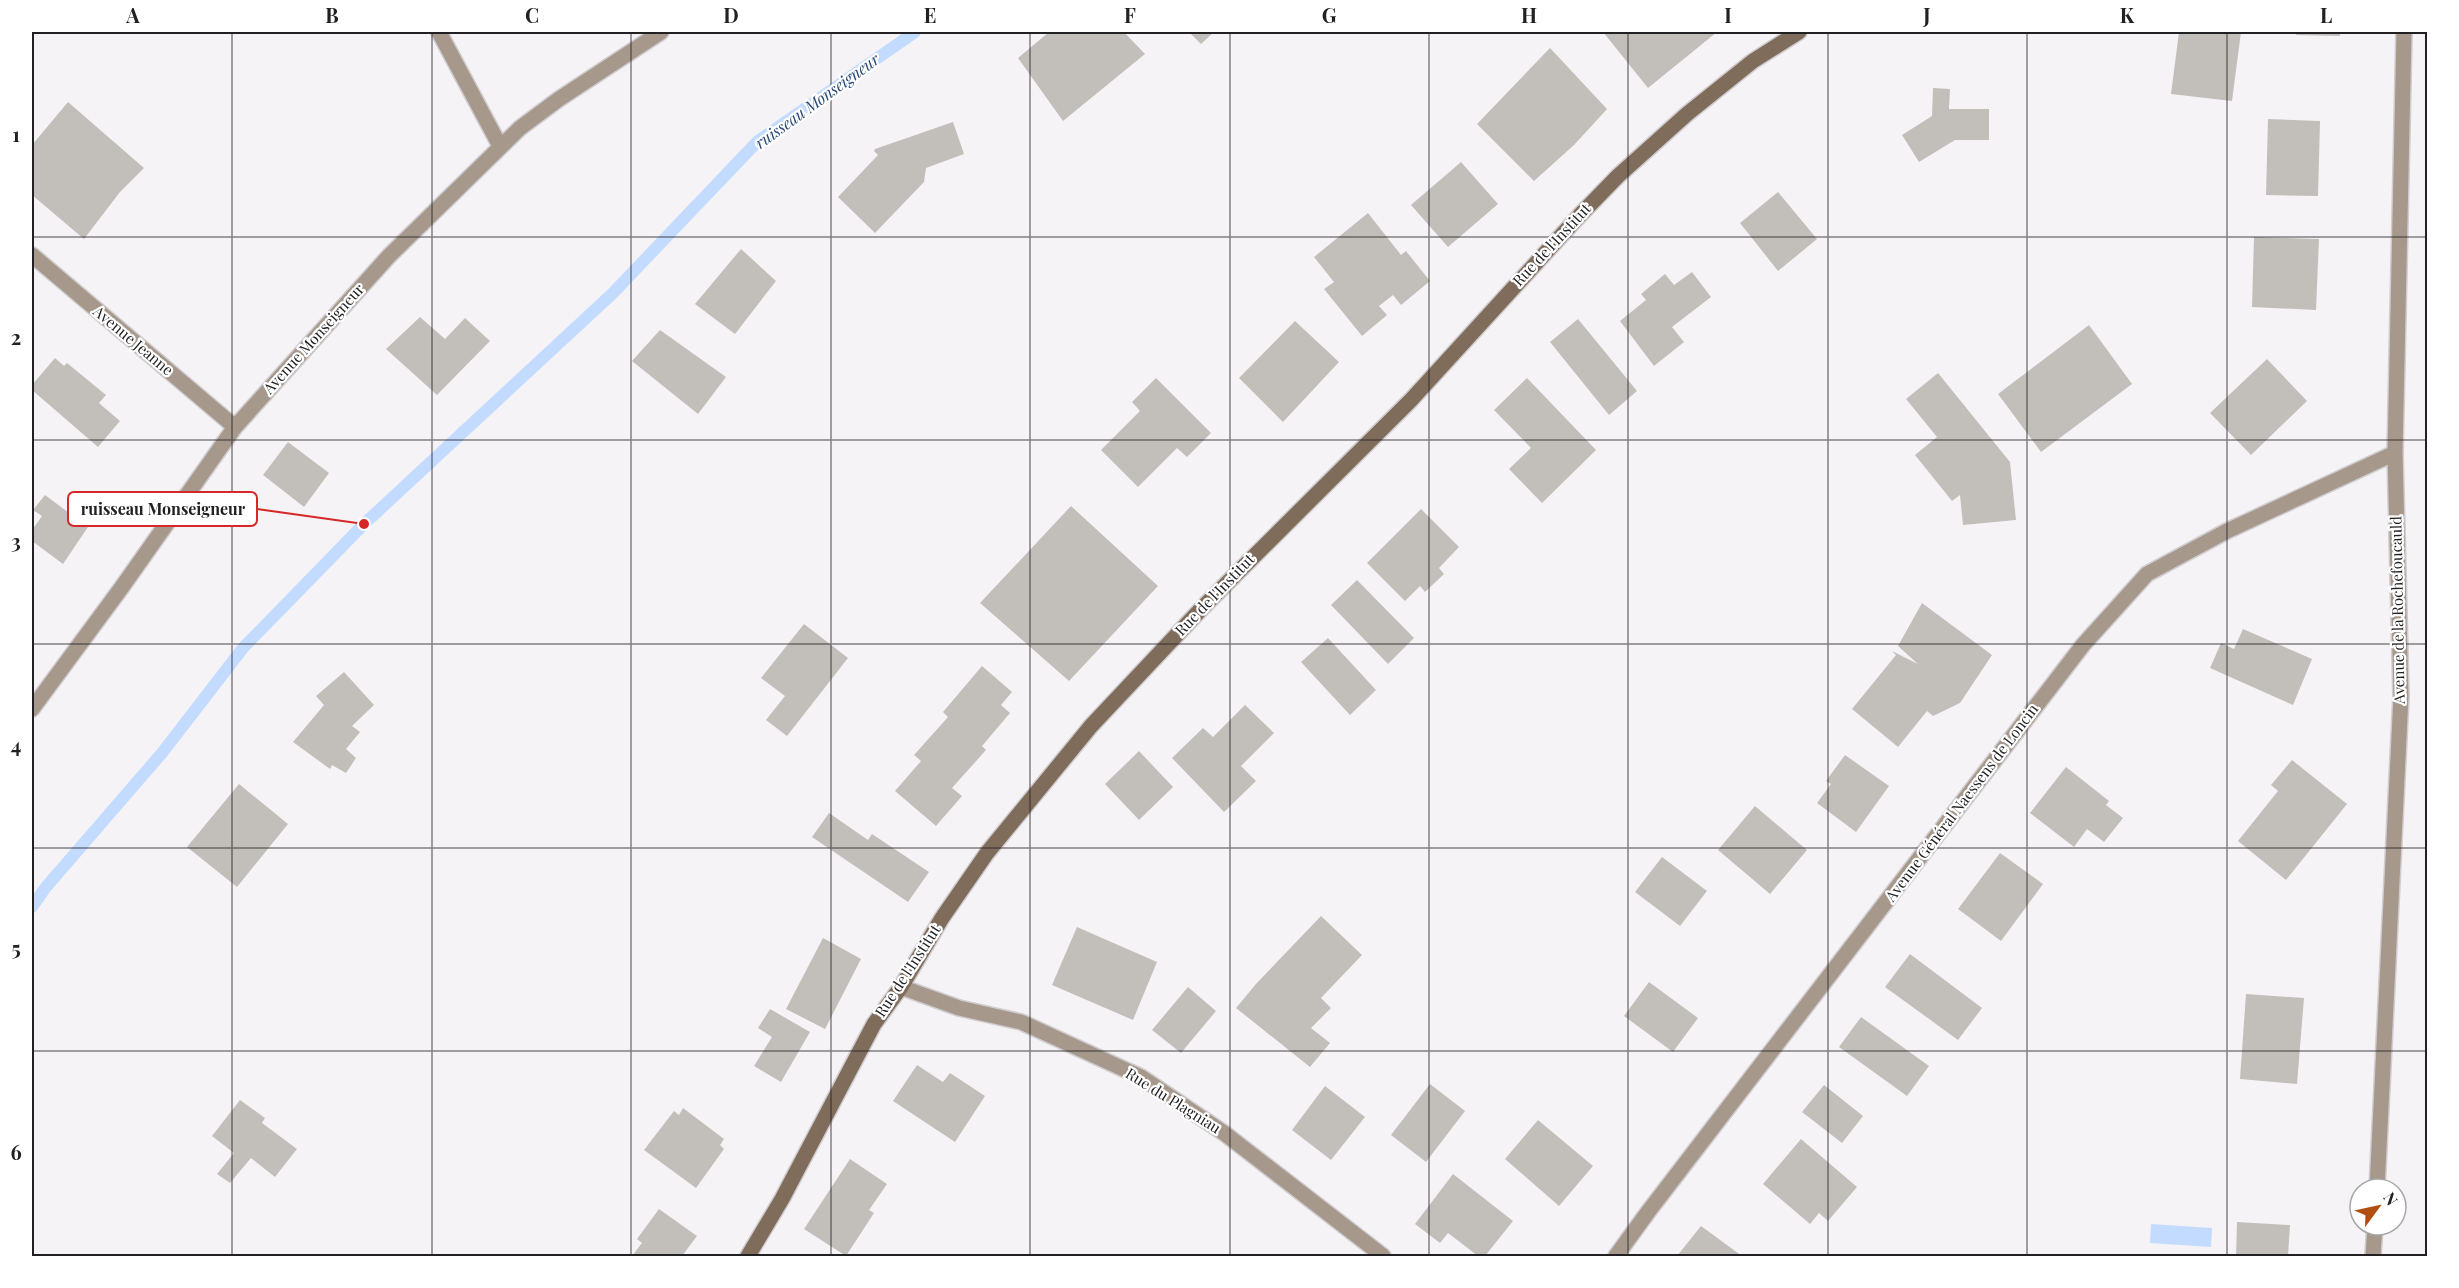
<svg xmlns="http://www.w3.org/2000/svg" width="2459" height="1288" font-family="'Playfair Display',serif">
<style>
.water{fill:#c2dbfe}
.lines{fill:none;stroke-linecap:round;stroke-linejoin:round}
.stream{stroke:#c2dbfe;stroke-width:12}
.building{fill:#c2bfbb}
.street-casing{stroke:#d0cdd1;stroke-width:18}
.secondary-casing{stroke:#d0cdd1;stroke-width:18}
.street{stroke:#a6988b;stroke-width:15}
.secondary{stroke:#806c5a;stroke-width:15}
.grid{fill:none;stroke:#212022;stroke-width:1.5;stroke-opacity:0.55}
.labels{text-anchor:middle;stroke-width:4.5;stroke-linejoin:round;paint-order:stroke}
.street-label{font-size:15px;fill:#212022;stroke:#fff}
.water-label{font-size:16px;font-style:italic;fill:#264874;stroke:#fff}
.leader{fill:none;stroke:#d62828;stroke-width:2}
.callout-dot{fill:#d62828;stroke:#fff;stroke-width:2}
.callout{fill:#fff;stroke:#d62828;stroke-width:2}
.callout-label{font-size:16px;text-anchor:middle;font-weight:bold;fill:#212022}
.neatline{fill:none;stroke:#212022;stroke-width:2}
.grid-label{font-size:20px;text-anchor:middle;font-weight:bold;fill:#212022}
</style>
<rect width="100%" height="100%" fill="#f6f3f7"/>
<path class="water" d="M2151,1224l61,4 -1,19 -61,-4z"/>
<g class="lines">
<path class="stream" d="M32,907l14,-20 116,-134 81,-105 121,-124 249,-231 145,-152 157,-109"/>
</g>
<path class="building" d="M1049,32h75l21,22 -82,67 -45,-63z
M1189,32h25l-13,12z
M1603,32h114l-69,56z
M2179,32h62l-9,69 -61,-7z
M2297,32h43v4l-44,-1z
M1550,48l57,61 -33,36 -40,36 -57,-57z
M1933,88l17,1 -1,20h40v31h-34l-36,22 -17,-27 30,-19z
M68,102l76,66 -24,24 -36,47 -52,-44v-50z
M2268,119l52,2 -2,75 -52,-1z
M953,122l11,32 -38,14 -2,14 -49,51 -37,-36 40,-42 -4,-4 1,-2z
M1461,162l37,42 -50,43 -37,-42z
M1778,192l39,47 -39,32 -38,-48z
M1368,213l33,42 5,-4 24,30 -29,24 -8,-10 -14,11 8,9 -25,21 -38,-47 10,-7 -20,-25z
M2254,237l65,2 -3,71 -64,-3z
M741,249l35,32 -41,53 -40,-30z
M1692,272l19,25 -39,30 12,15 -30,24 -34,-45 26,-21 -5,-6 24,-20 9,11z
M420,317l25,22 20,-21 25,23 -53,54 -51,-46z
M1578,319l59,72 -28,24 -59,-73z
M1295,321l44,41 -56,60 -44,-44z
M2089,325l43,59 -91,68 -43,-58z
M660,330l66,47 -28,37 -66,-53z
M55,358l9,8 3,-3 39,32 -7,8 21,18 -22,26 -66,-57v-5z
M2267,359l40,42 -56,54 -41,-42z
M1938,373l72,89 6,58 -53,5 -3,-30 -8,6 -37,-46 22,-18 -31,-38z
M1156,378l55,55 -24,24 -10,-9 -39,39 -37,-37 39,-39 -8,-9z
M1527,378l69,72 -54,53 -33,-34 22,-21 -37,-38z
M288,442l41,31 -25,34 -41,-32z
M45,495l43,32 -25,37 -31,-23v-11l10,-14 -9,-6z
M1071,506l87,80 -89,95 -89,-78z
M1421,509l38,38 -20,21 5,6 -19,18 -5,-6 -15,15 -38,-38z
M1357,580l57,58 -26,26 -57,-59z
M1922,603l70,52 -32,48 -27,13 -6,-5 -29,36 -46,-38 44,-54 -4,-4 26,13 -20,-18z
M804,624l44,34 -61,78 -21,-16 19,-24 -24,-18z
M2243,629l69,30 -19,46 -83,-37 11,-25 13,6z
M1328,638l48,52 -26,25 -49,-53z
M982,666l30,26 -11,13 9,8 -28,33 4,4 -34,38 10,8 -26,30 -41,-35 26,-30 -7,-6 34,-38 -5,-5z
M344,672l30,33 -22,21 8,6 -14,17 10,9 -10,15 -14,-8 -2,4 -37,-27 31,-37 -8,-9z
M1245,705l29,28 -33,33 15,15 -32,31 -52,-54 31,-30 10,9z
M1139,751l34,36 -34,33 -34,-36z
M1845,755l44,31 -33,46 -39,-29 14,-19 -5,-3z
M2292,760l55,44 -61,76 -48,-39 40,-50 -7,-6z
M2066,767l43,34 -3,4 17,13 -19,24 -17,-13 -13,18 -44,-34z
M239,784l49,40 -51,63 -50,-40z
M1755,806l52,44 -37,44 -52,-44z
M829,813l39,27 4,-6 57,38 -21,30 -96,-65z
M2000,853l43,31 -42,57 -43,-32z
M1662,857l45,34 -27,35 -45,-34z
M1321,916l41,39 -41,43 10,10 -20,20 19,15 -20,24 -74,-59 20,-24z
M1077,927l80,35 -24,58 -81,-35z
M823,938l38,21 -36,70 -39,-20z
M1910,954l72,54 -24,32 -73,-53z
M1649,982l49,36 -25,34 -49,-36z
M1188,987l28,24 -35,42 -29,-23z
M2246,994l58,4 -7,86 -57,-5z
M770,1009l40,23 -29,50 -27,-16 18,-29 -14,-9z
M1861,1017l68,49 -22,30 -68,-49z
M917,1065l26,17 7,-9 35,23 -30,46 -62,-41z
M1430,1084l35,27 -39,51 -35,-27z
M1824,1085l39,31 -21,27 -40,-31z
M1325,1086l40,31 -34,43 -39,-30z
M240,1100l25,18 -3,5 35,26 -22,28 -24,-19 -21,25 -13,-9 17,-21 -22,-17z
M683,1108l41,31 -4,6 4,4 -28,39 -52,-38 30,-39 5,4z
M1538,1120l55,46 -34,40 -54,-47z
M1801,1139l56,48 -29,34 -9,-8 -9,11 -47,-40z
M850,1159l37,25 -18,26 5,3 -28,43 -42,-27z
M1453,1174l60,47 -28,35h-7l-30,-23 -8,10 -25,-19z
M659,1209l38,27 -15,20h-50l10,-13 -5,-4z
M2237,1222l53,3 -2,31h-52z
M1701,1226l41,30h-65z"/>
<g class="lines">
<g class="street-casing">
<path id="street" d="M439,32l61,114
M32,255l203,172
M32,709l90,-122 113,-160 154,-171 131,-128 39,-29 102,-67
M901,987l58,21 62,14 120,55 83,56 159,123
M2377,1189l24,-493 -6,-243 9,-421
M1616,1256l32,-44 435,-567 64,-71 80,-43 168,-78
M2373,1256l2,-31"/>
</g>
<g class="secondary-casing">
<path id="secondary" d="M748,1256l34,-57 92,-175 27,-37 41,-69 45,-65 104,-127 112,-119 208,-207 169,-185 38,-39 69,-62 66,-53 46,-29"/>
</g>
<use href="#street" class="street"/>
<use href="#secondary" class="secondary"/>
</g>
<path class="grid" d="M232,32v1224M432,32v1224M631,32v1224M831,32v1224M1030,32v1224M1230,32v1224M1429,32v1224M1628,32v1224M1828,32v1224M2027,32v1224M2227,32v1224M32,237h2396M32,440h2396M32,644h2396M32,848h2396M32,1051h2396"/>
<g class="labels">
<g class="street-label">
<text transform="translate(1552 245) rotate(-47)" y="5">Rue de l'Institut</text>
<text transform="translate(314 339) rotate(-48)" y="5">Avenue Monseigneur</text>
<text transform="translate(133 341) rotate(40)" y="5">Avenue Jeanne</text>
<text transform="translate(1215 595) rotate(-46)" y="5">Rue de l'Institut</text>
<text transform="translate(2398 610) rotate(-91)" y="5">Avenue de la Rochefoucauld</text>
<text transform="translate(1962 803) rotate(-53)" y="5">Avenue Général Naessens de Loncin</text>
<text transform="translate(908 971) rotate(-57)" y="5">Rue de l'Institut</text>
<text transform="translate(1173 1101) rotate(32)" y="5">Rue du Plagniau</text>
</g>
<g class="water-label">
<text transform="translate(817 101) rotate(-36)" y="6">ruisseau Monseigneur</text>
</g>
</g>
<path class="leader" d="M364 524L257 509"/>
<circle class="callout-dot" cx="364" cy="524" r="6"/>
<rect class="callout" x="68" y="492" width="189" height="34" rx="6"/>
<g class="callout-label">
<text x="163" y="515">ruisseau Monseigneur</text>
</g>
<rect width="2459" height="1288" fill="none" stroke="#ffffff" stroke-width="66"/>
<g transform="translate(2378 1207) rotate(57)"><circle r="28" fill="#ffffff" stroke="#a6a6a7" stroke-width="1.5"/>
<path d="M0-4.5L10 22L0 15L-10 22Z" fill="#b14f12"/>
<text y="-9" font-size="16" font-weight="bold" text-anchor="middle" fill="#212022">N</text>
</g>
<rect x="33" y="33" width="2393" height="1222" class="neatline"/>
<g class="grid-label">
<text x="133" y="23">A</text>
<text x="332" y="23">B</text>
<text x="532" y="23">C</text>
<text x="731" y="23">D</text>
<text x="930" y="23">E</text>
<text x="1130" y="23">F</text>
<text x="1329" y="23">G</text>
<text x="1529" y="23">H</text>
<text x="1728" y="23">I</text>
<text x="1927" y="23">J</text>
<text x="2127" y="23">K</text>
<text x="2326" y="23">L</text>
<text x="16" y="142">1</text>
<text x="16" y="345">2</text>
<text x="16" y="549">3</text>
<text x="16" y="753">4</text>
<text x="16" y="956">5</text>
<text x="16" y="1160">6</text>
</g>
</svg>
